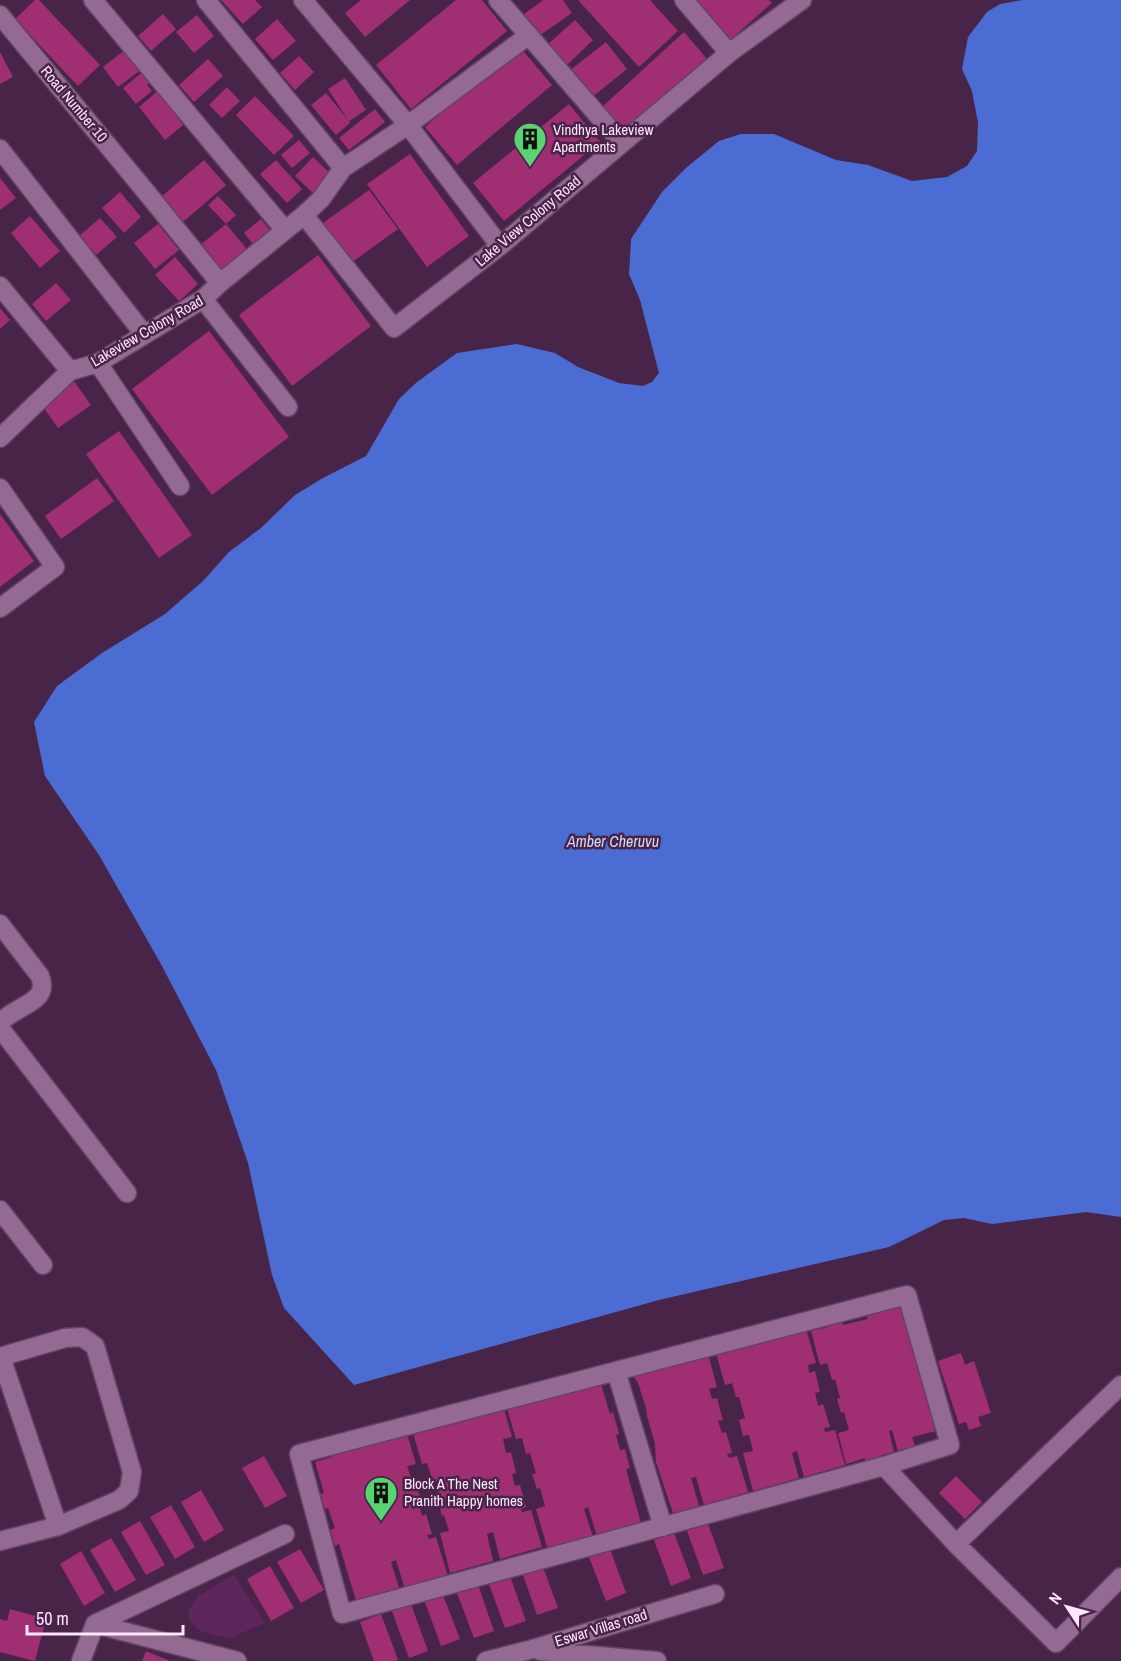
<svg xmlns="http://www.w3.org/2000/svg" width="1121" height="1661" font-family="'Archivo Narrow',sans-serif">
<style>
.green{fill:#5d275e}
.water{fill:#4a6cd3}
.building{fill:#9f2e73}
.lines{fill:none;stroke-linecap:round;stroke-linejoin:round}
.minor-casing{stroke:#644365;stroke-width:21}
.minor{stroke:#946a93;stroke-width:18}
.labels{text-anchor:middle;stroke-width:5;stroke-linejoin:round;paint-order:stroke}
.street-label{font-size:15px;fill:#fee6fd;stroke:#492449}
.poi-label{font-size:15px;fill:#fee6fd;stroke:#492449;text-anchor:start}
.water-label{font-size:16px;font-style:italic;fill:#d0dbf6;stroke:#492449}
</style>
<rect width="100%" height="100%" fill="#492449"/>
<path class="green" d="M234,1575l31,48 -35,15 -14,-2 -15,-5 -11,-9 -2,-10 10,-16z"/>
<path class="water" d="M1023,0h98v1217l-35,-5 -94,12 -28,-6 -20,2 -55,27 -230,53 -305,85 -70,-77 -12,-33 -24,-112 -32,-93 -54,-104 -63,-111 -54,-79 -11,-54 23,-36 45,-33 63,-39 38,-33 26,-29 32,-24 34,-33 28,-17 43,-22 33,-57 18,-17 40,-29 60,-9 38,9 23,14 41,16 24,3 9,-4 7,-9 -19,-73 -11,-26 2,-35 31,-47 25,-25 32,-26 22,-7h33l62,26 32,5 44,16 35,-4 20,-11 10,-15 1,-28 -6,-32 -10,-22 6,-32 19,-25 13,-8z"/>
<path class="building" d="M35,0h4l61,65 -22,21 -63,-67z
M221,0h34l7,7 -19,17z
M361,0h49l-45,37 -20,-24z
M456,0h26l25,31 -96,78 -35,-44z
M543,0h20l9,13 -33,23 -15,-22z
M578,0h72l28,31 -39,36z
M693,0h76l3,3 -43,38z
M163,14l13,15 -25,22 -13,-15z
M197,15l17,21 -20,17 -18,-21z
M277,19l19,22 -23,19 -18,-21z
M575,20l18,20 -27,26 -19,-21z
M684,32l23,27 -82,74 -23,-26z
M606,42l21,27 -36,29 -22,-27z
M519,46l33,39 -95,80 -32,-38z
M126,49l9,11 -3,3 1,1 3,-2 6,7 -24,18 -15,-20z
M0,52l13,25 -13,7z
M299,56l15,16 -19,18 -15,-17z
M208,59l15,17 -29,26 -15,-17z
M144,71l7,10 -4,4 5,6 -16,13 -13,-16z
M345,78l21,32 -17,11 1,2 -14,12 -25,-30 15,-12 22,27 -20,-31z
M227,87l13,14 -18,17 -13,-13z
M160,89l21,25 -3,4 5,7 -18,15 -26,-33z
M255,96l39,40 -20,19 -38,-40z
M569,104l31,38 -96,79 -31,-38z
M375,109l10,13 -36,28 -10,-12z
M299,140l11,13 -18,15 -11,-13z
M410,154l59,82 -42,31 -60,-83z
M313,157l21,20 -18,19 -21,-20z
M204,160l22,25 -43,37 -22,-25z
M276,160l26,29 -15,14 -27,-29z
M0,178l16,20 -16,12z
M369,190l29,39 -47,34 -28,-40z
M120,192l21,25 -17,16 -22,-25z
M218,196l18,19 -10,9 -18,-19z
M30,216l30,35 -20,17 -29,-35z
M100,218l17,19 -21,18 -17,-19z
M261,219l13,16 -17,14 -13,-16z
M158,224l21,26 -24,19 -21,-26z
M226,224l24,29 -27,22 -24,-29z
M318,255l53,71 -79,60 -53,-71z
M175,257l23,27 -19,17 -24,-26z
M56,283l15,17 -25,21 -14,-17z
M0,308l10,12 -10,9z
M209,331l80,106 -77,58 -80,-106z
M73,380l18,25 -33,23 -17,-24z
M119,431l73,104 -33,23 -73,-104z
M97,478l17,23 -53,38 -16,-23z
M0,514l34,47 -34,26z
M893,1305l1,4 9,-3 33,125 -24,6 3,9 -17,5 -6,-21 -3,1 5,21 -13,3 1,2 -17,5v-4l-19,6 -8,-31 11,-3 -5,-18 -3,1 -4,-14 3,-1 -5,-19 -3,1 -5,-17 -7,2 -9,-34 17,-4 -1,-3 15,-5 1,6 25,-6 -1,-3 12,-3 -1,-4z
M806,1329l10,34 -8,2 1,8 6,-2 5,21 -5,1 3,13 5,-2 7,23 -6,1 1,4 10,-2 10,35 -41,12 -7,-26 -5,2 7,25 -46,13 -10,-38 10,-2 -4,-16 -6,1 -4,-16 6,-2 -6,-21h-3l-4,-14 -7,2 -9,-32z
M961,1353l4,12 9,-4 17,52 -13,4 3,9 -12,4 -3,-8 -7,2 -21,-63z
M708,1354l9,33 -8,2 3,10 5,-1 6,22 -5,1 4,12 4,-1 6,21 -5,1 2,4 8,-2 11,36 -44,13 -8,-28 -5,1 8,28 -25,10 -18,-54 -1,-18 -8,-28 -1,-8 -8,-25 -6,-9z
M600,1381l10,33 3,-2 6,22 -3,1 4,15 5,-1 5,19 -4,1 15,54 -44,13 -9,-29 -4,2 9,28 -45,13 -12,-41 9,-3 -5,-18 -3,1 -5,-15 4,-1 -6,-20 -4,1 -4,-16 -6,1 -10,-34z
M504,1409l8,28 -9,2 3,14 5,-1 5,21 -4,1 3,12 5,-1 6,22 -5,2 1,3 9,-2 11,37 -42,12 -7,-27 -6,2 6,27 -43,12 -10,-40 9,-2 -5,-16 -2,1 -4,-16h2l-5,-21h-3l-5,-16 -5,1 -9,-31z
M407,1434l9,30 -9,2 5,14 2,-1 7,21 -3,1 4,15 4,-2 6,20 -5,1 2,4 7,-2 12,39 -43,13 -9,-29 -5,2 9,29 -43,13 -18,-60 -4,2 -5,-16 5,-2 -7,-20 -3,1 -5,-15 4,-1 -9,-31 17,-5 -1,-6 14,-4 1,5 37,-10 -2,-5z
M264,1456l23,40 -22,12 -23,-40z
M956,1476l26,26 -17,17 -26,-26z
M201,1490l23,40 -20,12 -23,-40z
M171,1505l24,42 -20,12 -25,-42z
M140,1521l25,44 -19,10 -25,-43z
M708,1524l16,44 -21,7 -16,-44z
M674,1533l17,45 -20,8 -17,-46z
M111,1538l25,42 -21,12 -25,-42z
M300,1549l24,41 -23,13 -24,-41z
M610,1549l16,44 -20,8 -17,-44z
M81,1551l24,42 -21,13 -24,-42z
M270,1566l24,42 -23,13 -24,-42z
M543,1567l15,41 -21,7 -14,-40z
M510,1576l16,45 -21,7 -16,-44z
M478,1585l16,46 -20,7 -17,-45z
M443,1595l17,44 -19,7 -16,-44z
M411,1604l17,47 -19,7 -17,-47z
M10,1609l36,10 -11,42 -35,-9v-33l7,2z
M381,1614l17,46 -3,1h-21l-14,-39z
M146,1651l24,10h-28z"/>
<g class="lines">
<g class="minor-casing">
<path id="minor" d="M93,0l192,230
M206,0l137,168
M303,0l105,125 92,121
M498,0l124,143
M684,0l45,53
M0,15l147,178 73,90
M0,149l144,185
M304,215l90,113 106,-82 229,-193 73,-53
M0,286l70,85
M203,299l85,108
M98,363l82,123
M0,438l70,-67 28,-8 105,-64 17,-16 84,-68 17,-16 22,-31 65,-43 121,-90
M0,488l55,79 -55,41
M0,924l40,52c8,21 -10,26 -24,35 -6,3 -11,7 -16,11
M0,1028l127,165
M0,1210l43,55
M907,1295l43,150 -66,21 -542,148 -43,-160z
M0,1357l65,-19 17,-1 13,9 37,126 -3,19 -10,9 -61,26 -58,15
M1,1357l57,169
M616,1371l47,156
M884,1466l72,78 100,99 65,-66
M956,1544l165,-159
M95,1624l142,37
M540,1651l117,10
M81,1661l14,-37 190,-90
M486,1661l43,-11 186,-56"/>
</g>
<use href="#minor" class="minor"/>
</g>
<defs>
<g id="building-pin" transform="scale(1.725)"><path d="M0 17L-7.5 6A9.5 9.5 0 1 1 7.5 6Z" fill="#58d570" stroke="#492449"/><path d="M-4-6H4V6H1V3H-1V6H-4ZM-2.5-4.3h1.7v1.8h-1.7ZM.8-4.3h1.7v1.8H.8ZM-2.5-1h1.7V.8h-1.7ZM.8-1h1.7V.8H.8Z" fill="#111"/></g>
</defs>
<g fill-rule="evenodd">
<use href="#building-pin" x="530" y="139"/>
<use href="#building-pin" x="381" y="1493"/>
</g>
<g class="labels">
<g class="street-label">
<text transform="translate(74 104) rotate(50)" y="5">Road Number 10</text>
<text transform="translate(528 221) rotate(-40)" y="5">Lake View Colony Road</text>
<text transform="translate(147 331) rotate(-30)" y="5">Lakeview Colony Road</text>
<text transform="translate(601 1628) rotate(-17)" y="5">Eswar Villas road</text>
</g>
<g class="poi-label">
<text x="553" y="135">Vindhya Lakeview<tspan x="553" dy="17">Apartments</tspan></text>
<text x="404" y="1489">Block A The Nest<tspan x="404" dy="17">Pranith Happy homes</tspan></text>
</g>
<g class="water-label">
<text x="613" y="847">Amber Cheruvu</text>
</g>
</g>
<g transform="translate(1067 1607) rotate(306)" stroke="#492449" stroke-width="4.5" paint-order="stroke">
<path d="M0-4.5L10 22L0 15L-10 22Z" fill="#fee6fd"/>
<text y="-9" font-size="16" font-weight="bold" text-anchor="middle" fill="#fee6fd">N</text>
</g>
<path d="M27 1625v9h156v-9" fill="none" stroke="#fee6fd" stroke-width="3"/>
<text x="36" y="1625" font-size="18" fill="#fee6fd" stroke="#492449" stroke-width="4.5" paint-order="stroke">50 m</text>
</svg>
